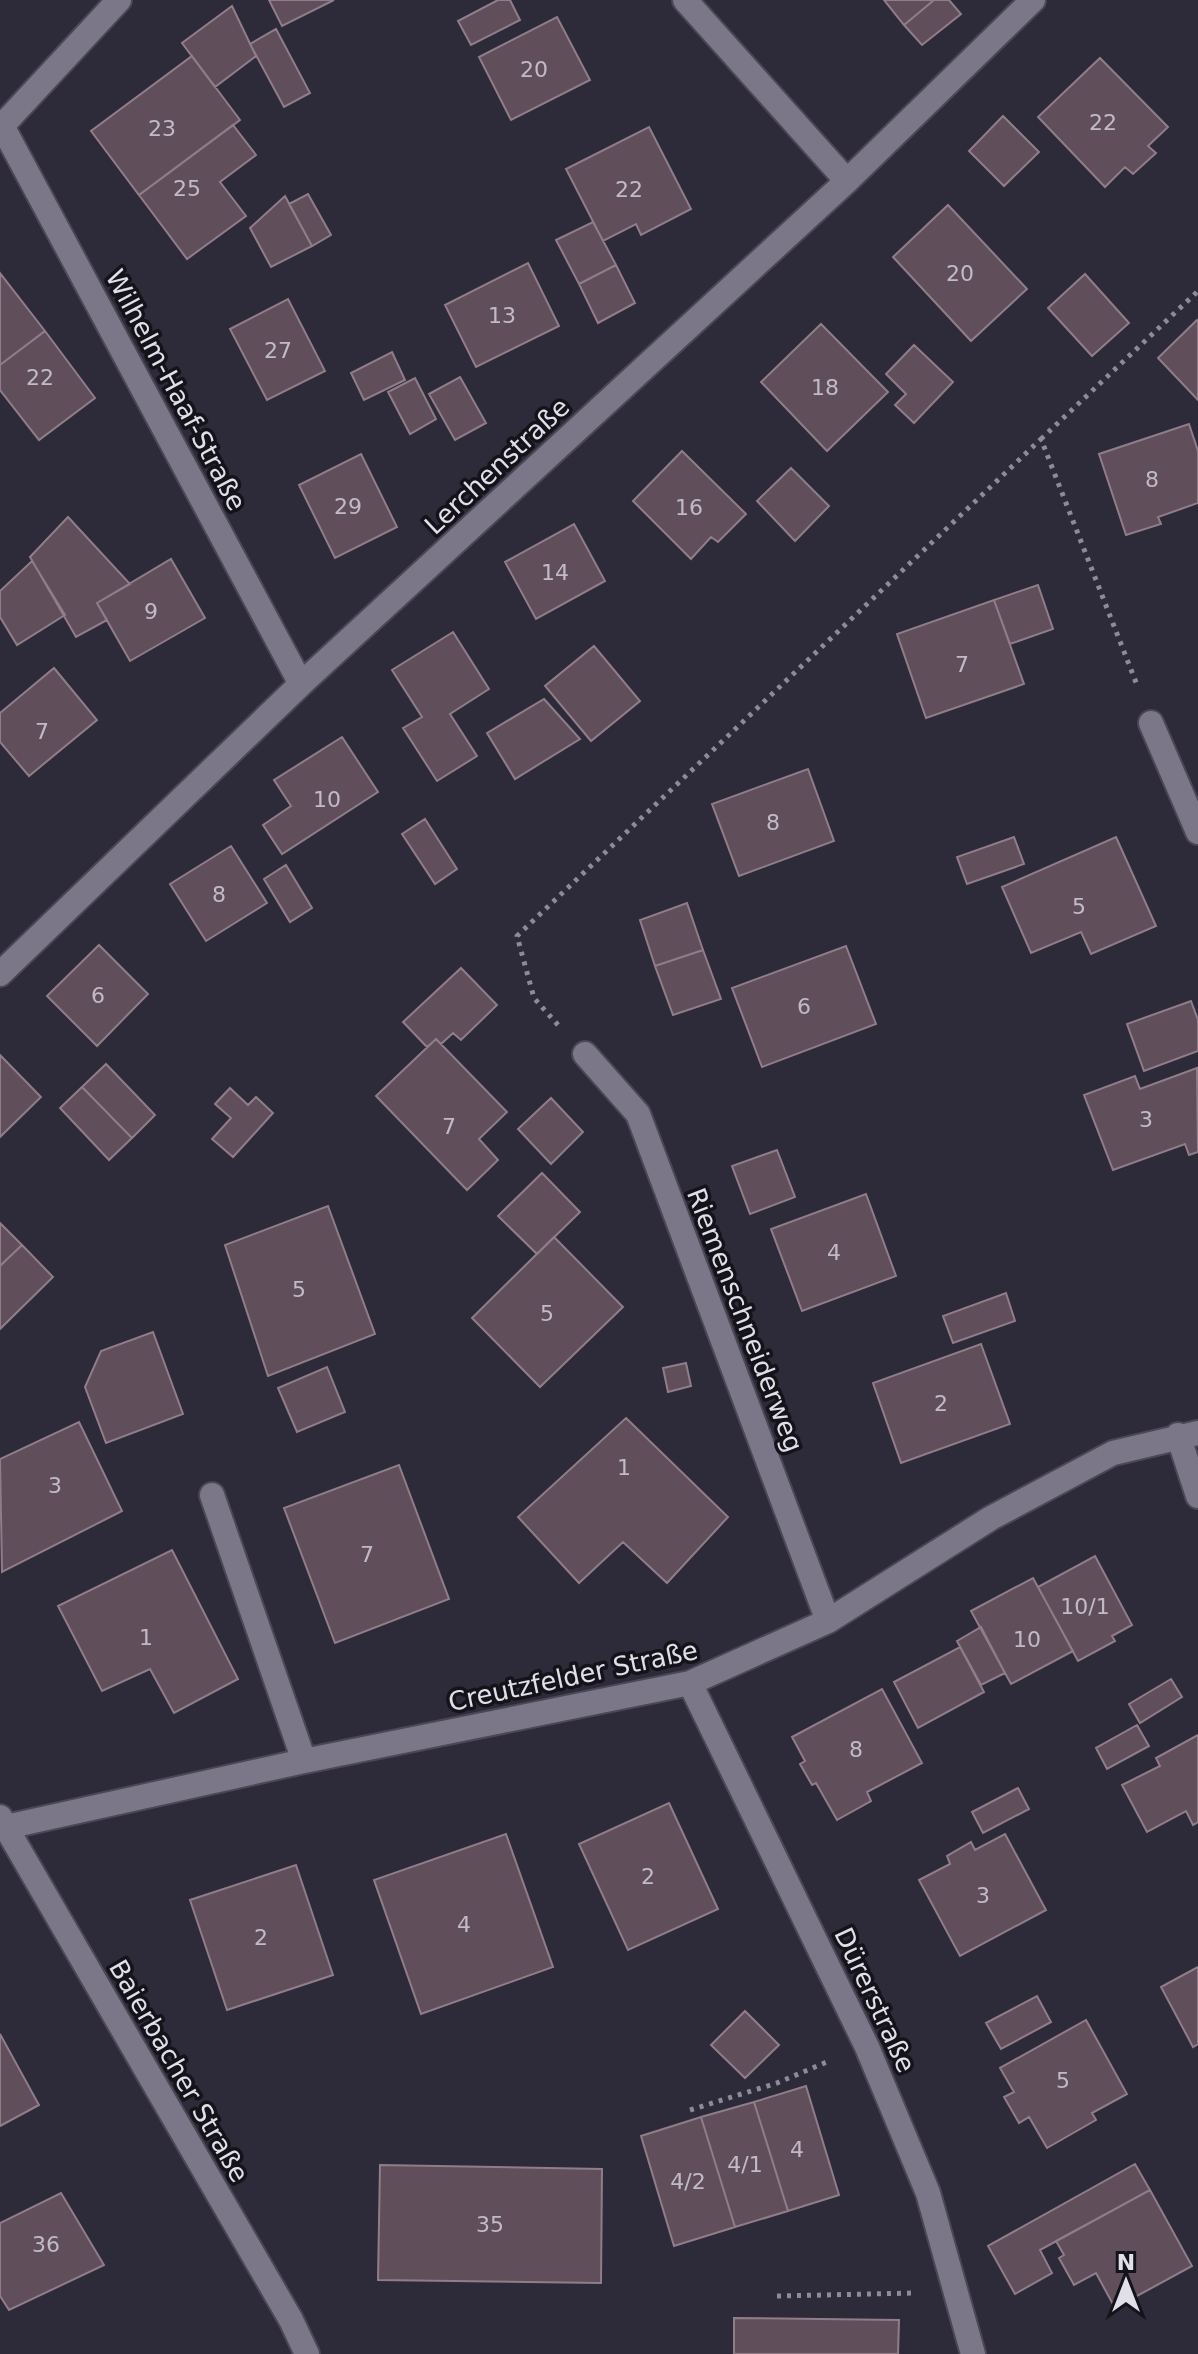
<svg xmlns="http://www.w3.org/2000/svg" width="1198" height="2354" font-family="'DejaVu Sans',sans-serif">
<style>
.building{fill:#604f5a;stroke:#907d89;stroke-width:2}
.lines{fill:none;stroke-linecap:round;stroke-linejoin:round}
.minor-casing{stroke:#4b4755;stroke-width:28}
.path{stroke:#8d8b97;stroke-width:5;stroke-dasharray:4 6;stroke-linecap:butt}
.minor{stroke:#7b7789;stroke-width:24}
.labels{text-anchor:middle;stroke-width:7;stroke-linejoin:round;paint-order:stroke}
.number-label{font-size:22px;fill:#c1bbc6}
.street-label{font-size:26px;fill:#e1dfea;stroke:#15131a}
</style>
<rect width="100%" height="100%" fill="#2d2a39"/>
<path class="building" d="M269,0h65l-52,26z
M498,0h12l10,20 -49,25 -13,-24z
M884,0h50l-30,25z
M934,0h15l12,14 -39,31 -18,-20z
M232,6l24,50 -41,31 -33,-44z
M557,17l33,63 -79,40 -32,-63z
M276,29l34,64 -26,14 -34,-63z
M192,56l48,64 -101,75 -48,-64z
M1100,58l68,69 -20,19 8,7 -23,21 -8,-7 -20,20 -67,-70z
M1003,116l36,36 -35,34 -35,-35z
M233,125l23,30 -36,27 26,34 -59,43 -48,-64z
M649,127l42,82 -50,26 -5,-11 -33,17 -37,-72z
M308,194l23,41 -19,11 -23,-42z
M285,196l27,50 -41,21 -21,-39z
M948,205l79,84 -56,52 -78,-84z
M593,222l23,43 -37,19 -23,-44z
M528,263l31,63 -83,41 -31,-62z
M616,265l19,38 -37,20 -19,-39z
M0,273l45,58 -45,34z
M1085,274l44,49 -37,33 -44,-48z
M288,299l37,72 -58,29 -37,-71z
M1197,320l1,1v79l-40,-42z
M821,324l67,68 -61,59 -66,-69z
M45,331l50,67 -56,42 -39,-50v-25z
M914,345l39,37 -39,41 -19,-18 11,-11 -20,-20z
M392,352l13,28 -41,20 -13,-27z
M460,377l26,46 -31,17 -26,-46z
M415,378l21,41 -26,15 -22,-42z
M1189,424l9,27v52l-40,14 3,7 -35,11 -27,-81z
M682,451l64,63 -28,28 -7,-5 -20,22 -58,-58z
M361,454l36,73 -62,31 -36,-73z
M791,468l38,38 -34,35 -38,-40z
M68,517l62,67 -33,19 10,17 -31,17 -46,-80z
M574,524l31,57 -69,38 -31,-57z
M171,559l34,59 -75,43 -33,-58z
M32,561l33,54 -48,30 -17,-28v-26z
M1038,585l15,44 -43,15 -16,-44z
M994,600l30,84 -98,34 -29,-84z
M453,632l36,57 -39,25 27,42 -40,25 -34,-53 19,-11 -30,-47z
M594,646l46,55 -49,40 -46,-55z
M54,668l43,52 -68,56 -29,-34v-29z
M544,699l36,40 -65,40 -28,-46z
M342,737l36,55 -96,62 -19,-29 28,-19 -17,-26z
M808,769l26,72 -95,35 -27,-72z
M425,819l32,50 -22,15 -33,-50z
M1014,837l10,27 -57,20 -10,-27z
M1116,837l40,89 -65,28 -10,-22 -50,21 -29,-66z
M231,846l36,57 -61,38 -36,-57z
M286,865l26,43 -22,14 -26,-43z
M687,903l16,47 -48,16 -15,-46z
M99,945l49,49 -51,52 -50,-50z
M846,946l30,78 -114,43 -30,-79z
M703,950l18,49 -48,16 -18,-49z
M461,968l36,37 -36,35 -8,-7 -12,11 -5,-5 -9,8 -24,-25z
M1191,1001l7,19v31l-54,20 -17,-47z
M436,1039l71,73 -28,27 19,21 -31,30 -91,-94z
M0,1055l41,42 -41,40z
M106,1064l49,51 -23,23 -50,-51z
M1197,1068l1,84 -9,3 -4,-11 -72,26 -29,-75 51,-19 5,13z
M82,1087l50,51 -23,22 -49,-52z
M230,1088l18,17 8,-8 17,16 -40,44 -21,-18 19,-21 -16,-14z
M551,1098l32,34 -32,32 -33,-35z
M777,1150l18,47 -45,17 -18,-48z
M542,1173l38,39 -43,42 -39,-38z
M866,1194l30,82 -94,35 -31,-82z
M328,1206l47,128 -107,42 -43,-131z
M0,1223l22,22 -22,21z
M554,1237l69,70 -83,80 -68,-69z
M22,1245l31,32 -53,52v-63z
M1006,1293l9,28 -62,22 -10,-27z
M153,1332l30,82 -77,29 -21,-56 16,-36z
M981,1344l29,80 -109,39 -28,-80z
M686,1363l5,23 -23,6 -5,-24z
M327,1367l18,45 -48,20 -19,-44z
M626,1418l102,99 -61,66 -44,-41 -44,41 -61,-66z
M79,1422l43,89 -120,61 -2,-113z
M399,1465l50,134 -114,44 -51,-135z
M172,1550l66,129 -64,34 -24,-44 -48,22 -44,-85z
M1095,1556l37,69 -20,11 3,5 -37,20 -40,-74z
M1033,1578l40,73 -62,33 -40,-73z
M981,1627l24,46 -24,12 -24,-44z
M960,1647l24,45 -66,36 -24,-46z
M1171,1679l11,18 -42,26 -11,-19z
M882,1689l40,74 -55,29 4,9 -34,19 -21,-37 -4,2 -12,-21 5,-3 -13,-24z
M1137,1725l12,21 -42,23 -11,-21z
M1198,1735v87l-5,3 -7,-14 -39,21 -25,-47 38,-19 -4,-8z
M1018,1788l11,21 -46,24 -11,-21z
M669,1803l49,106 -90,41 -49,-106z
M506,1834l47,133 -132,47 -47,-134z
M1005,1834l41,76 -86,46 -41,-76 31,-16 -3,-8 24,-14 4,8z
M296,1865l37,110 -106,35 -37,-110z
M1198,1967v77l-5,3 -32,-60z
M1037,1996l14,26 -50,27 -15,-26z
M745,2011l34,34 -34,33 -34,-33z
M1086,2020l41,74 -35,19 4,7 -49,28 -18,-31 -10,6 -15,-26 10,-5 -14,-24z
M0,2034l39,71 -39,21z
M806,2086l33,109 -51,16 -34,-109z
M754,2102l34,109 -53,16 -34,-110z
M701,2117l34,110 -61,19 -33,-110z
M1135,2164l15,26 -110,60 12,23 -37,21 -27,-48z
M380,2165l222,4 -1,114 -223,-3z
M1150,2190l42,76 -77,42 -19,-35 -22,12 -15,-27 5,-3 -8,-14z
M61,2193l43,72 -95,45 -9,-14v-73z
M734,2318l165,2 -1,34h-164z"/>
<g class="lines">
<g class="minor-casing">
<path id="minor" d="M685,0l162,181
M0,122l301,562
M0,128l119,-128
M1151,723l47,109
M0,974l301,-290 546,-503 186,-181
M585,1054l53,60 190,507
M1178,1435l20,61
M212,1495l92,266
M690,1683l177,364 61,146 45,161
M0,1817l291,503 16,34
M6,1827l298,-66 386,-78 138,-62 163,-103 122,-65 85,-20"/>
</g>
<path class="path" d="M1041,439l157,-148
M558,1025l-24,-27 -17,-62 524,-497 96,246
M690,2110l87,-27 52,-22
M777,2296l138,-3"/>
<use href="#minor" class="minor"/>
</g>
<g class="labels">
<g class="number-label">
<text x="534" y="77">20</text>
<text x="1103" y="130">22</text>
<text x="162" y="136">23</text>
<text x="187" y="196">25</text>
<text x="629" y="197">22</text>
<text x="960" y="281">20</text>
<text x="502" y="323">13</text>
<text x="278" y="358">27</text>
<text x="40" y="385">22</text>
<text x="825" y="395">18</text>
<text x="1152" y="487">8</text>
<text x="348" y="514">29</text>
<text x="689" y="515">16</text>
<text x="555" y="580">14</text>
<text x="151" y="619">9</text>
<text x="962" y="672">7</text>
<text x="42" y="739">7</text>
<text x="327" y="807">10</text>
<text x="773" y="830">8</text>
<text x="219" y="902">8</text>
<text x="1079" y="914">5</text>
<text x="98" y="1003">6</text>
<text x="804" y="1014">6</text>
<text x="1146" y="1127">3</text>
<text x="449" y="1134">7</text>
<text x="834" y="1260">4</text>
<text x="299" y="1297">5</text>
<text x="547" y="1321">5</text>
<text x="941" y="1411">2</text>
<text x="624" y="1475">1</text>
<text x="55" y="1493">3</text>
<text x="367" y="1562">7</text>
<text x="1085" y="1614">10/1</text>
<text x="146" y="1645">1</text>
<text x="1027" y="1647">10</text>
<text x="856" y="1757">8</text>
<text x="648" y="1884">2</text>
<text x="983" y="1903">3</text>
<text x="464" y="1932">4</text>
<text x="261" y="1945">2</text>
<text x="1063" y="2088">5</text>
<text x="797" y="2157">4</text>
<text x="745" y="2172">4/1</text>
<text x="688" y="2189">4/2</text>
<text x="490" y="2232">35</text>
<text x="46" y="2252">36</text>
</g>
<g class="street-label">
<text transform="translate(176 390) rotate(62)" y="9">Wilhelm-Haaf-Straße</text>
<text transform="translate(497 466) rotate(-43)" y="9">Lerchenstraße</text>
<text transform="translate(745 1320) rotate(69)" y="9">Riemenschneiderweg</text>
<text transform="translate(573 1676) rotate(-12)" y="9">Creutzfelder Straße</text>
<text transform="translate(875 2000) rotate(65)" y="9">Dürerstraße</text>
<text transform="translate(179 2071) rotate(60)" y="9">Baierbacher Straße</text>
</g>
</g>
<g transform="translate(1126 2282)" stroke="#15131a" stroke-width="6" paint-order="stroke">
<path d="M0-6L14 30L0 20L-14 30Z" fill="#e1dfea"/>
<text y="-12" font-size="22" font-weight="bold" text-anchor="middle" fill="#e1dfea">N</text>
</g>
</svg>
